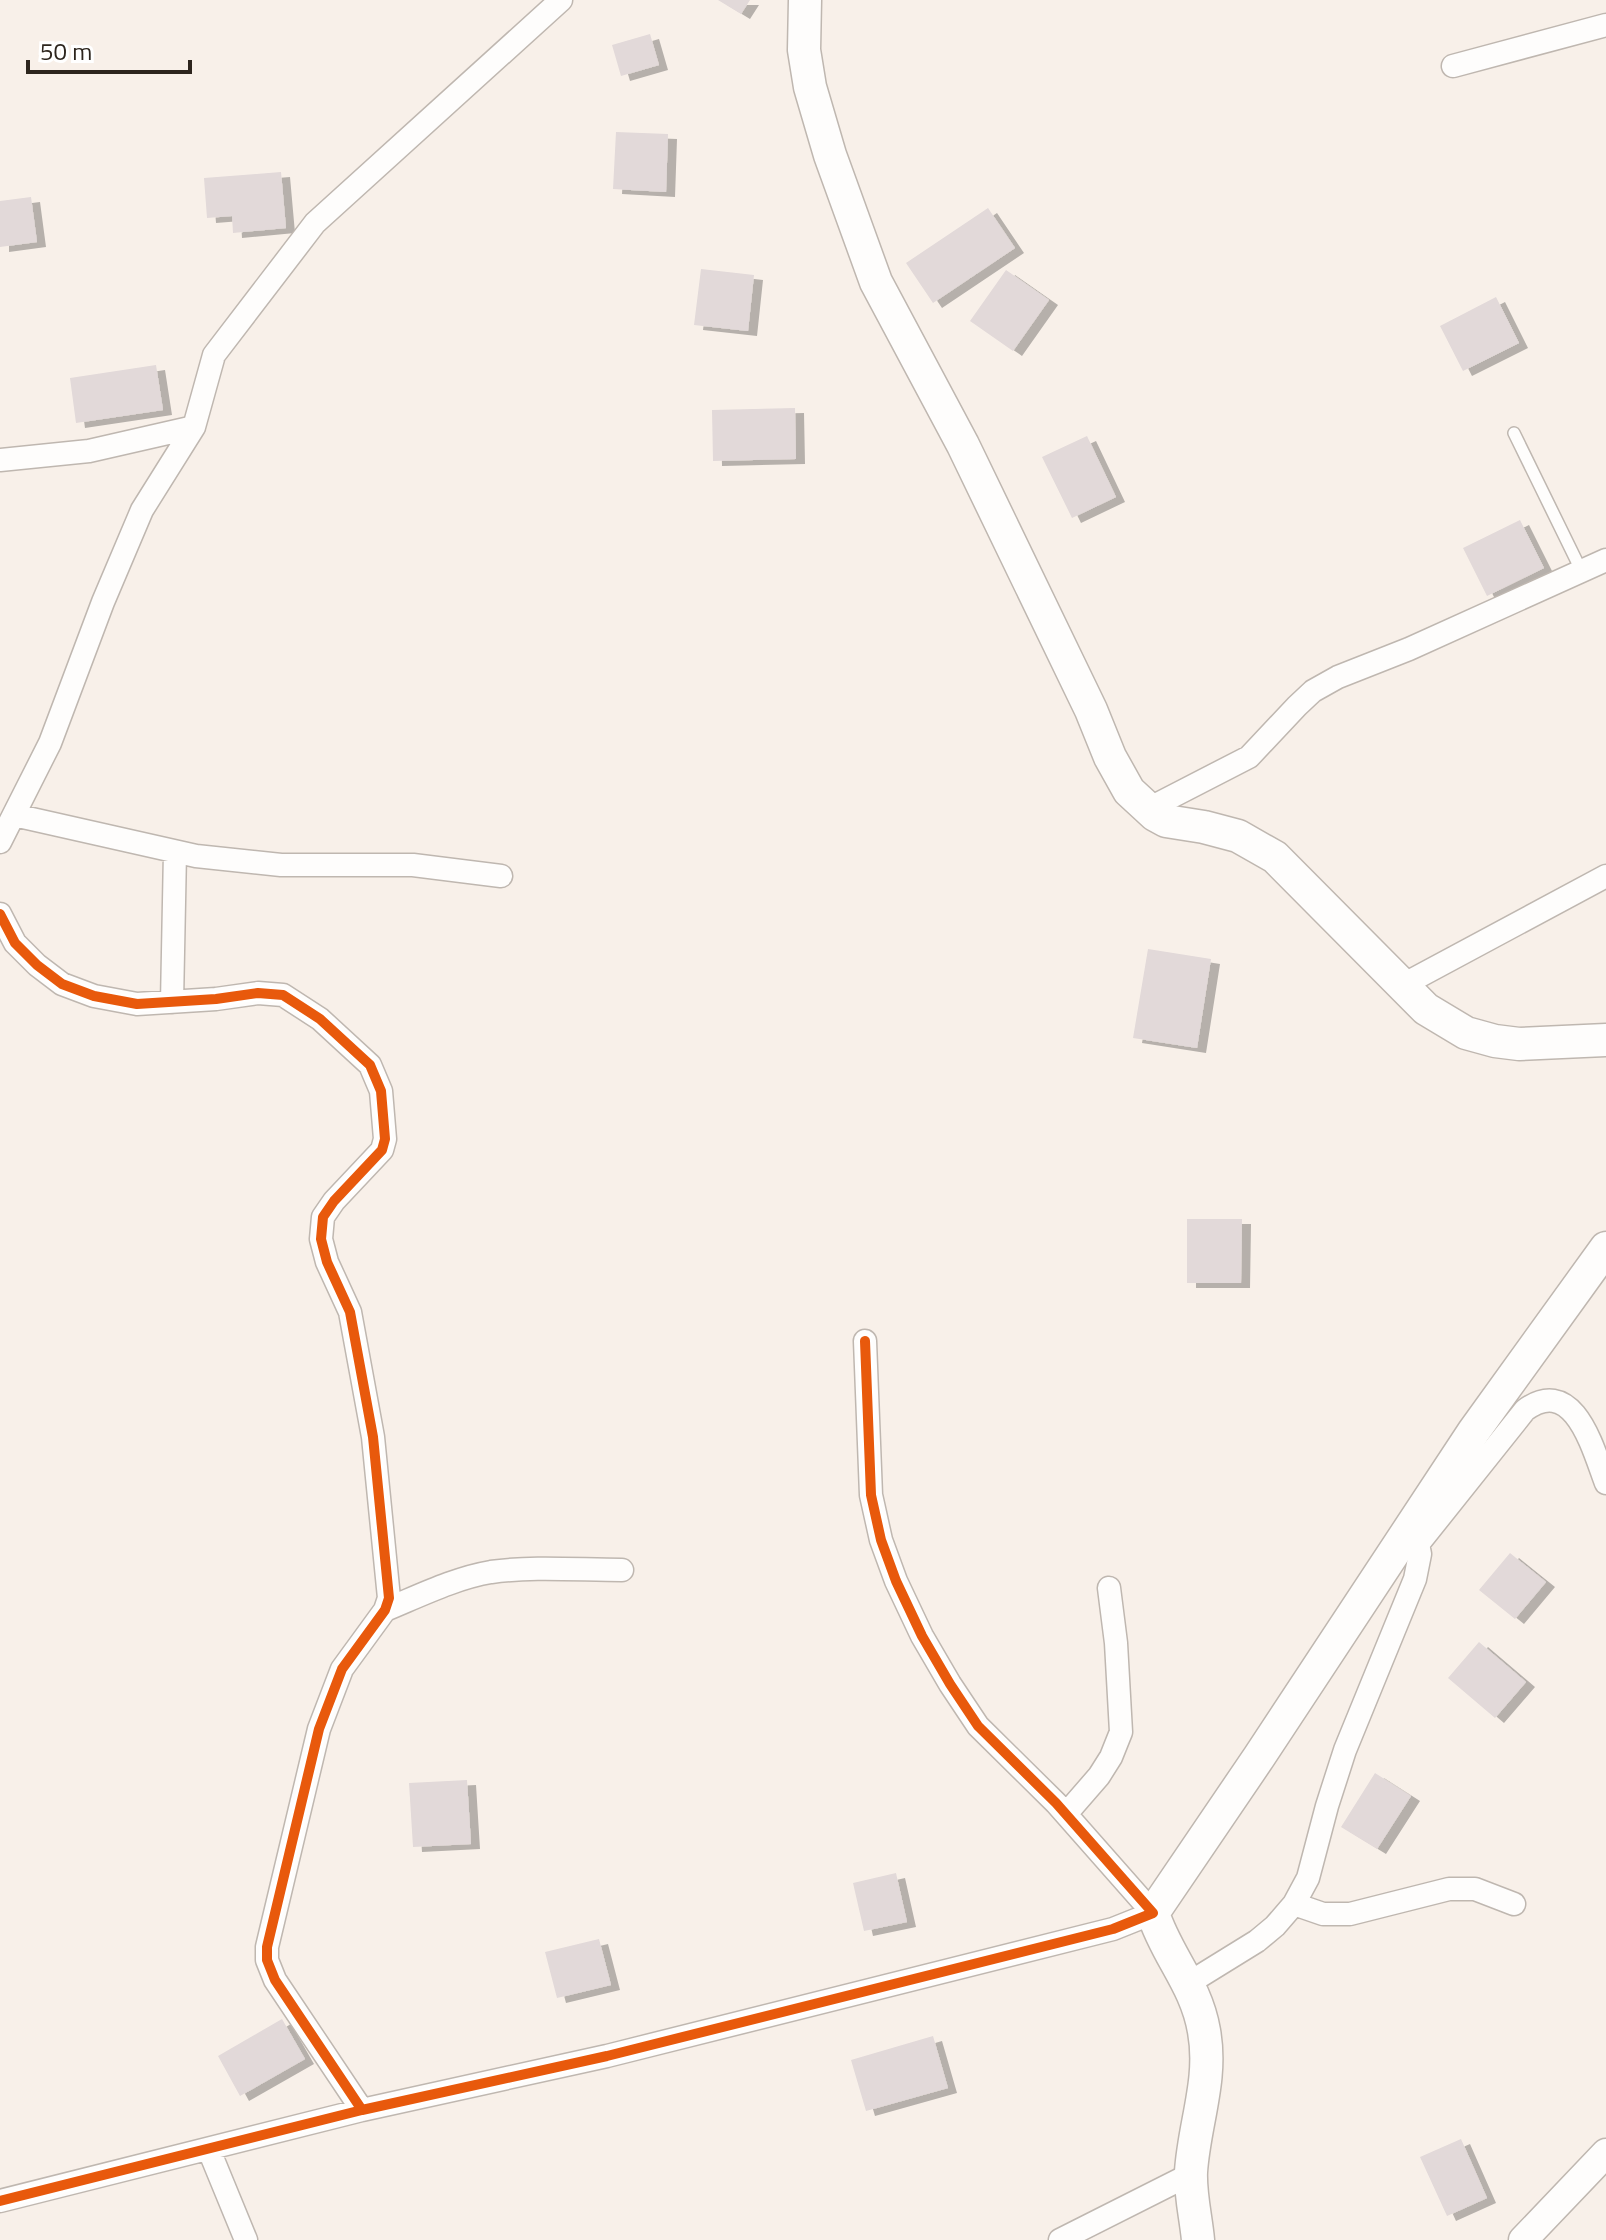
<svg xmlns="http://www.w3.org/2000/svg" width="1606" height="2240" font-family="'Titillium Web',sans-serif">
<style>
.building{fill:#e2d9d9;filter:url(#shadow)}
.lines{fill:none;stroke-linecap:round;stroke-linejoin:round}
.service-casing{stroke:#bfb7b0;stroke-width:14}
.minor-casing{stroke:#bfb7b0;stroke-width:25}
.tertiary-casing{stroke:#bfb7b0;stroke-width:31}
.secondary-casing{stroke:#bfb7b0;stroke-width:35}
.service{stroke:#fefdfc;stroke-width:11}
.minor{stroke:#fefdfc;stroke-width:22}
.tertiary{stroke:#fefdfc;stroke-width:28}
.secondary{stroke:#fefdfc;stroke-width:32}
.cycleway-casing{stroke:#fff;stroke-width:15}
.cycleway{stroke:#e8590c;stroke-width:10}
</style>
<defs>
<filter id="shadow"><feDropShadow dx="9" dy="5" stdDeviation="0" flood-color="#0004"/></filter>
</defs>
<rect width="100%" height="100%" fill="#f8f0e9"/>
<path class="building" d="M718,0h32l-9,14z
M650,34l9,31 -38,11 -9,-31z
M616,132l52,2 -2,58 -53,-3z
M281,172l5,56 -53,5 -1,-17 -25,2 -3,-40z
M31,197l6,45 -37,5v-46z
M988,208l27,40 -82,55 -27,-40z
M701,269l53,6 -6,56 -54,-6z
M1006,270l43,30 -36,51 -43,-30z
M1496,297l23,46 -56,28 -23,-45z
M156,365l7,45 -87,13 -6,-45z
M795,408l1,51 -83,2 -1,-51z
M1087,436l29,61 -44,21 -30,-61z
M1520,520l24,48 -57,28 -24,-48z
M1148,949l63,10 -14,89 -64,-10z
M1187,1219h55l-1,64h-54z
M1510,1553l36,29 -31,37 -36,-29z
M1479,1642l47,40 -31,36 -47,-40z
M1375,1773l36,23 -34,53 -36,-22z
M467,1780l4,64 -58,3 -4,-64z
M896,1873l11,49 -43,9 -11,-48z
M599,1939l12,46 -54,13 -12,-46z
M282,2019l23,40 -65,37 -22,-40z
M933,2036l15,52 -82,23 -15,-51z
M1461,2139l26,59 -40,18 -27,-59z"/>
<g class="lines">
<g class="service-casing">
<path id="service" d="M1514,433l68,139"/>
</g>
<g class="minor-casing">
<path id="minor" d="M1453,66l153,-41
M0,460l89,-9 105,-24
M1148,809l101,-52 48,-51 16,-15 25,-14 71,-28 197,-89
M14,815l182,41 85,9h132l88,11
M0,842l50,-99 53,-141 39,-92 52,-83 20,-72 101,-132 246,-223
M0,914l15,29 22,22 25,19 32,12 43,8 79,-5 42,-6 25,2 37,24 50,46 11,26 4,48 -3,11 -48,51 -11,16 -2,22 6,23 23,50 23,125 16,161 -4,12 -43,59 -23,60 -52,218v13l8,20 87,130
M1401,986l205,-110
M172,1002l3,-150
M1419,1543l106,-133c49,-36 68,39 81,73
M385,1610c34,-14 70,-32 106,-38 43,-6 88,-2 131,-2
M1066,1814l33,-38 12,-19 10,-25 -5,-89 -7,-55
M1294,1904l29,10h27l99,-25h26l39,15
M1189,1983l68,-42 18,-15 19,-22 14,-26 19,-72 18,-56 70,-171 5,-25 -6,-31
M209,2150l37,90
M0,2201l362,-91 245,-54 506,-127 40,-16 -97,-110 -78,-77 -28,-42 -28,-48 -26,-55 -15,-41 -10,-45 -6,-154
M1060,2240l131,-66"/>
</g>
<g class="tertiary-casing">
<path id="tertiary" d="M1523,2240l83,-87"/>
</g>
<g class="secondary-casing">
<path id="secondary" d="M805,0l-1,50 6,37 20,68 46,127 87,163 128,265 19,47 19,34 26,24 11,6 38,6 34,9 37,21 151,152 40,24 29,8 24,3 87,-4
M1198,2240c-2,-22 -8,-46 -7,-68 3,-48 22,-92 13,-141 -8,-47 -38,-76 -51,-118l106,-156 215,-326 132,-183"/>
</g>
<use href="#service" class="service"/>
<use href="#minor" class="minor"/>
<use href="#tertiary" class="tertiary"/>
<use href="#secondary" class="secondary"/>
<g class="cycleway-casing">
<path id="cycleway" d="M0,914l15,29 22,22 25,19 32,12 43,8 79,-5 42,-6 25,2 37,24 50,46 11,26 4,48 -3,11 -48,51 -11,16 -2,22 6,23 23,50 23,125 16,161 -4,12 -43,59 -23,60 -52,218v13l8,20 87,130
M0,2201l362,-91 245,-54 506,-127 40,-16 -97,-110 -78,-77 -28,-42 -28,-48 -26,-55 -15,-41 -10,-45 -6,-154"/>
</g>
<use href="#cycleway" class="cycleway"/>
</g>
<path d="M28 60v12h162v-12" fill="none" stroke="#2d251d" stroke-width="4"/>
<text x="40" y="60" font-size="24" fill="#2d251d" stroke="#ffffff" stroke-width="6" paint-order="stroke">50 m</text>
</svg>
